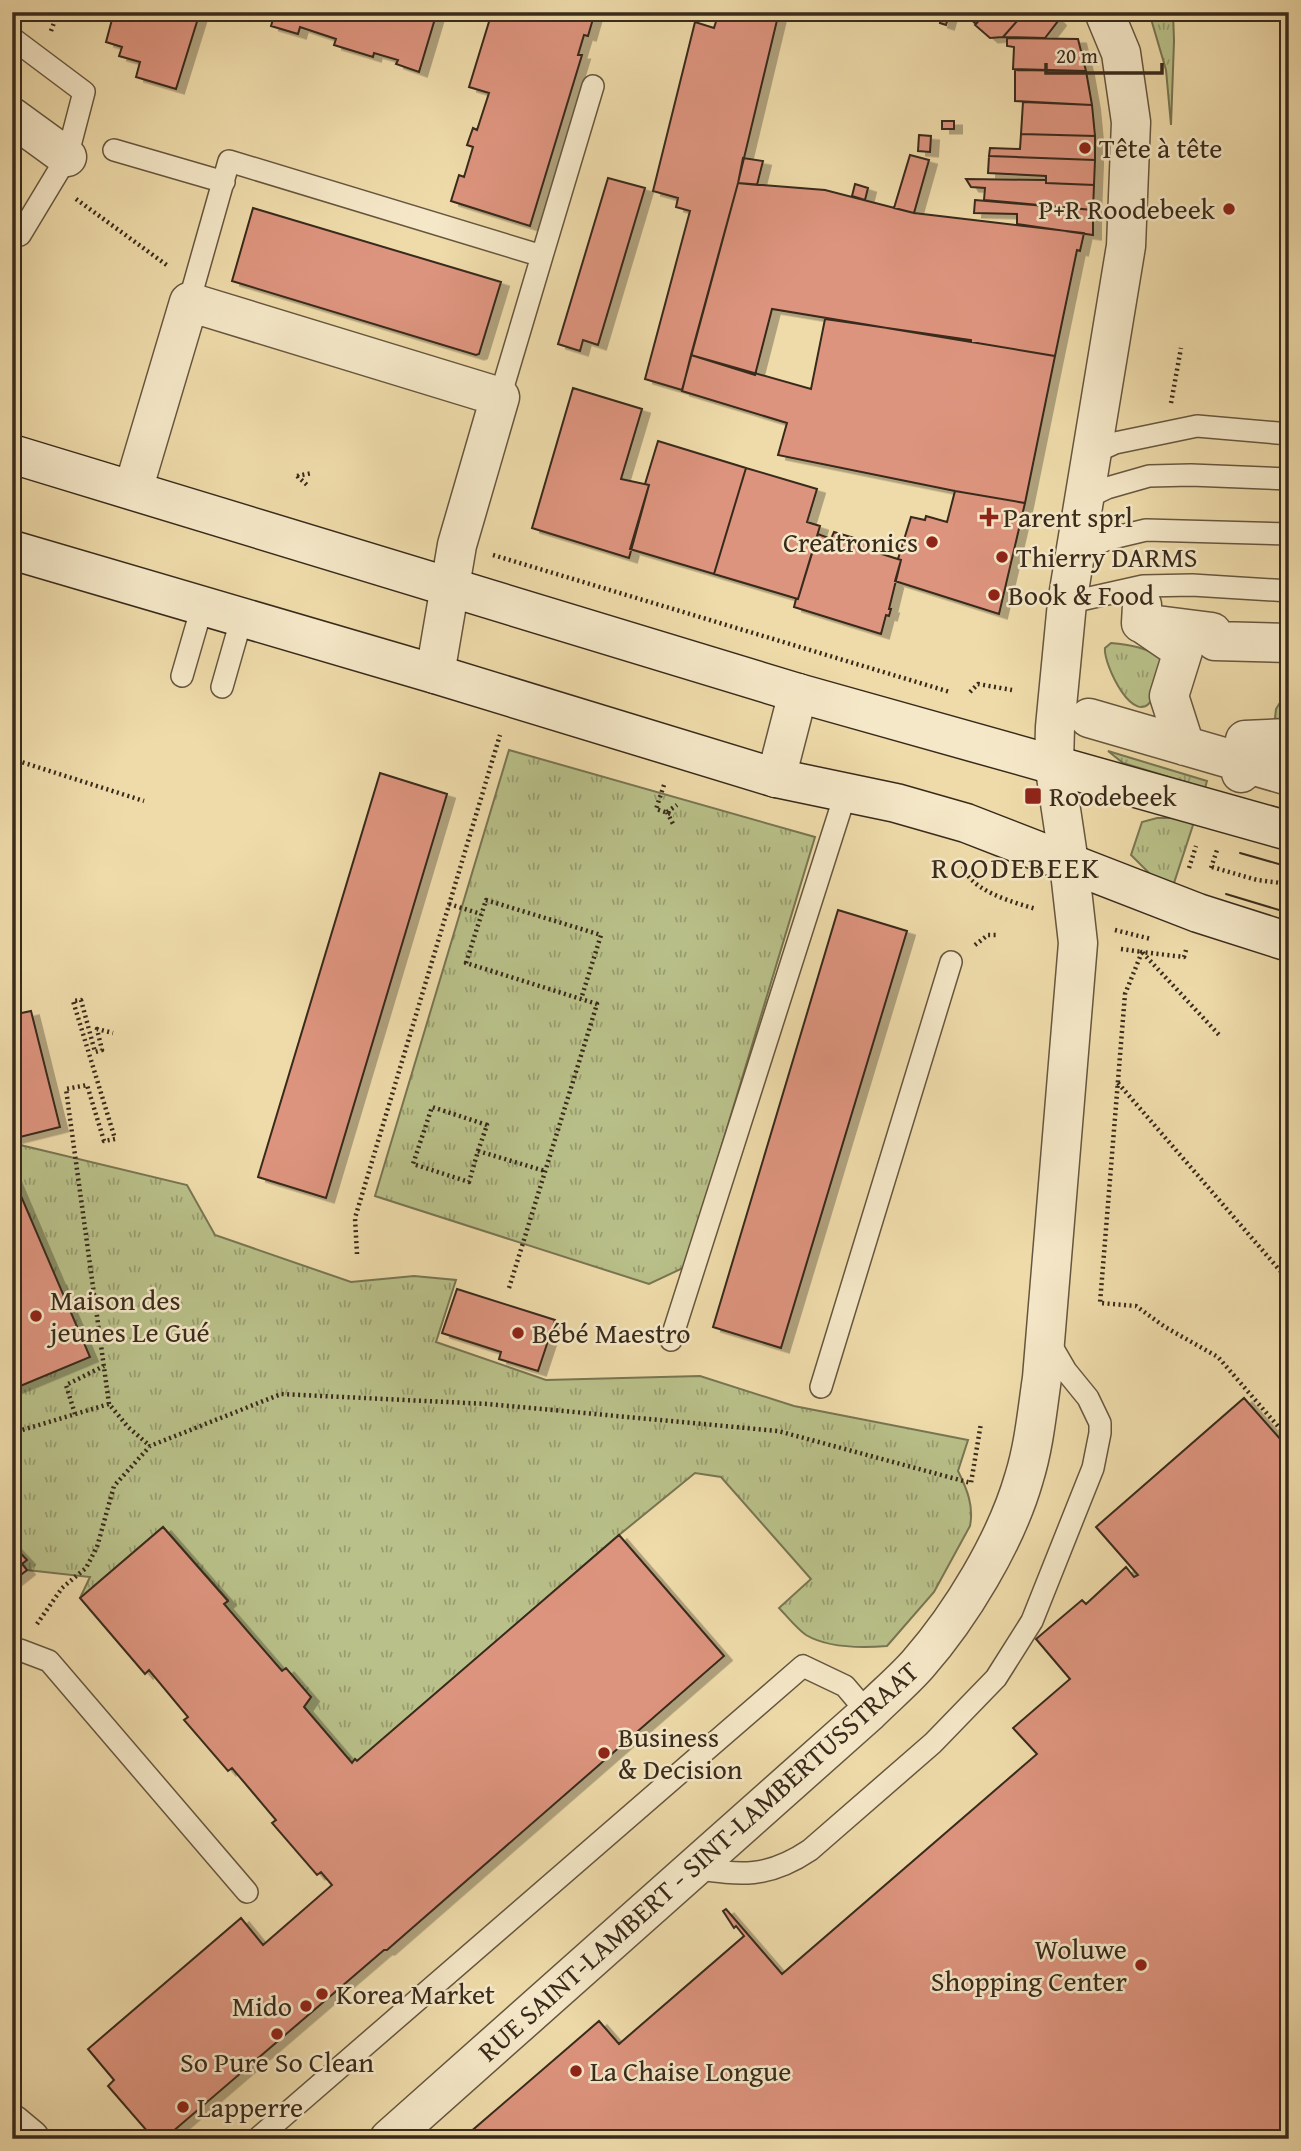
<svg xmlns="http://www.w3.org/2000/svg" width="1301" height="2151" font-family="'Gentium Book Plus',serif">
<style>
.grass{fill:url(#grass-tufts);stroke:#787552;stroke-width:2}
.building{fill:#dd947e;stroke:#382a1b;stroke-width:2;filter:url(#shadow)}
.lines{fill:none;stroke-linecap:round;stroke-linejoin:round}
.lane-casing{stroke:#66563f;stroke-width:24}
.street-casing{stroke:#66563f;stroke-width:41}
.secondary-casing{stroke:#382a1b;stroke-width:41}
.path{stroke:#382a1b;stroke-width:4.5;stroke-dasharray:2 3.5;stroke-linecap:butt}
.lane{stroke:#f5e8c8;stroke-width:21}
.street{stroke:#f5e8c8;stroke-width:38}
.secondary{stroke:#f5e8c8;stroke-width:38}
.tram{stroke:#382a1b;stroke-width:2}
.poi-dot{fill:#8f2418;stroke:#f5e8c8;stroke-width:2.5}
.labels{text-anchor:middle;stroke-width:5;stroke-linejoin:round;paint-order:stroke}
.poi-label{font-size:28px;fill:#382a1b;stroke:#f5e8c8;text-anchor:start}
.street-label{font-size:28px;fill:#382a1b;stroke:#f5e8c8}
.neighbourhood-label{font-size:30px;letter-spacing:2px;fill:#382a1b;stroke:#f5e8c8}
</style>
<defs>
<pattern id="grass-tufts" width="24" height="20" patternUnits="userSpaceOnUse" patternTransform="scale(1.75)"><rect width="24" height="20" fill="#b9c089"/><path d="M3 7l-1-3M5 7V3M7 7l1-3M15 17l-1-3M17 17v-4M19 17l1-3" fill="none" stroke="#979c6f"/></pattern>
<filter id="shadow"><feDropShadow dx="8" dy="4.5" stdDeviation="0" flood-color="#0004"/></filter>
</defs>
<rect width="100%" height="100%" fill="#efdbaa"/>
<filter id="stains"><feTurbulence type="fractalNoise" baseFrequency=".00286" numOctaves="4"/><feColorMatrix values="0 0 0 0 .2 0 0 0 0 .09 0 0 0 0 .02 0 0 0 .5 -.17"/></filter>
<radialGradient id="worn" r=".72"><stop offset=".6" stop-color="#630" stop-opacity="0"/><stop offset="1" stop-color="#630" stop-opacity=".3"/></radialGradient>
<path class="grass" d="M1149,12h24l1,29 -3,84 -5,-55z
M1111,643c15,1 42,5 51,18 -3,11 -4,27 -9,37 -18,33 -50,-34 -48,-50z
M1289,688v37l-14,-7 1,-9z
M509,750l306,87 -130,430 -36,17 -274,-88z
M1108,751l99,30 -2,7 -82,-25z
M1157,818h20l17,4 -21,64 -22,-11 -20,-20 11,-33z
M12,1143l175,42 28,50 136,47 63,-6 42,4 -20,62 110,38 154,-4 94,30 174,34 -10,31c9,18 16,35 12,55l-36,66 -47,54c-25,2 -59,2 -81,-11 -10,-7 -19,-19 -27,-27l32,-29 -90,-102 -26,-4 -76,62 -262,226 -2,-2 -3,4 -48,-56 7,-10 -29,-26 -58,-67 4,-4 -65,-73 -83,71 10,-21 -63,-7 -5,-6 4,-4 -14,-16z"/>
<path class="building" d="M114,12h86l-24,77 -40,-12 4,-15 -21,-6 3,-9 -16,-5z
M275,12h162l-18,60 -23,-8 2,-4 -24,-7 -1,4 -39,-12 2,-6 -36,-12 -2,7 -27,-8z
M492,12h103l-7,24 -4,-1 -6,20h4l-52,171 -79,-25 8,-26 5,2 9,-30 -6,-2 6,-17 4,2 12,-37 -20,-6z
M719,12h60l-41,171 -56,207 -37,-11 45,-168 -14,-4 2,-9 -25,-7 42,-169 19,6z
M943,12h7l-4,13 -6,-2z
M974,12h12l-10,12 -7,-6z
M986,12h39l-22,25 -13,1 -15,-13z
M1025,12h24l9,9 -13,17 -42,-1z
M1007,38l71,1 8,32 -73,-2 1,-22 -7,-1z
M1015,70l71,1 6,34 -77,-4z
M1023,102l69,3 3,31 -74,-2z
M942,121h12v8h-12z
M1021,134l74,2v24l-106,-4 1,-8 30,1z
M919,135l12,1 -1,16 -12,-1z
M910,155l19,5 -15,53 -20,-5z
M989,156l106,4 -1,25 -48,-2v-7l-58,-3z
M743,158l20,3 -6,24 -19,-2z
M608,178l37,10 -47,157 -15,-5 -3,11 -22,-7z
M966,179l80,1v3l48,2 -1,25 -109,-10 1,-12 -14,-1z
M738,183l87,7 89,23 170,20 -4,18 -3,-1 -22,106 -283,-47 -17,66 -64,-20z
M855,184l13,4 -3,12 -13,-4z
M975,200l118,10v25l-76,-11v-10l-43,-1z
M253,208l248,74 -22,72 -3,1 -244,-74z
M825,319l146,21v2l84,14 -30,147 -70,-12 -177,-36 9,-32 -105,-32 9,-36 120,34z
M573,388l69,21 -21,70 28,6 -20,73 -97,-30z
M658,441l88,27 -32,106 -84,-25 19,-64 -4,-1z
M746,468l71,21 -10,33 13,4 -22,73 -84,-25z
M955,491l70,12 -26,111 -104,-33 6,-21 -3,-1 13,-42 14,3 1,-4 21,6z
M834,532l37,11 -2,7 32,10 -12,49h2l-2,7 -3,-1 -5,19 -87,-27 2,-8h2l20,-65 13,5z
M380,773l67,21 -121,404 -68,-21z
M838,910l69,21 -126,417 -68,-21z
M31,1011l29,116 -48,12v-124z
M12,1175l78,182 -77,32 -1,-1z
M457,1289l98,31 -17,51 -39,-12 2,-7 -59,-19z
M1244,1398l45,51v690h-817l-4,-5 131,-113 20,23 125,-108 -8,-10 -2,2 -11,-17 3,-2 56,65 255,-220 -24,-26 57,-49 -34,-40 46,-39 4,4 40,-37 8,10 4,-2 -42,-48z
M163,1527l65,74 -4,3 58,67 4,-3 25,29 -7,10 48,56 3,-4 2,2 262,-226 105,121 -337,294h-3l-220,189h-10l-46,-53 6,-6 -26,-31 153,-131 22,27 69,-60 -11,-13 -4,3 -45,-52 4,-3 -44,-52 -4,3 -44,-51 4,-3 -39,-47 -4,4 -65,-76z
M12,1544l15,16 -5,4 5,6 -15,12z"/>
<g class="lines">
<g class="lane-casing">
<path id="lane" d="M12,38l72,54 -17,65 -47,78 -8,-3
M114,150l110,32
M542,256l51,-170
M189,302l40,-141 313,95 -42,141
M1091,454l24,-11 82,-17 92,8
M1084,499l23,-11 42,-12 42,-1 98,4
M1077,552l31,-13 38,-9 143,4
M1067,603l76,-17 49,-1 97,6
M182,676l20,-69
M222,687l20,-70
M671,1340l175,-548
M821,1387l130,-425
M12,1650h8l29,11 198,231
M692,1868c49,7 75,11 118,-18l123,-107 63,-65 36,-57 61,-153 7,-35v-10l-12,-25 -22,-27 -18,-31
M257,2139l546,-473 42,20 23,27"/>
</g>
<g class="street-casing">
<path id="street" d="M12,117l55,40
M133,490l56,-188 311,95 -43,148 -22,129
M1142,605l-1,18 71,9 3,9 74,2
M1142,623l41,28 -14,45 16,50
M1089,718l200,58
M1241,773c3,-11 1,-21 4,-33l44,-2
M776,778l22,-85
M12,2124l18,15
M389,2139l479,-426c17,-17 35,-32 50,-49 43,-49 88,-123 106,-186 10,-32 13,-66 18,-100l36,-435 -9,-80 -15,-100 1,-36 12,-124 59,-357 5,-124 -10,-69 -17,-41"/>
</g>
<g class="secondary-casing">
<path id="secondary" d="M12,454l786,239 491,138
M12,550l423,124 341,104 120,25 70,20 232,90 91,29"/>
</g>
<path class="path" d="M51,31l7,-19
M76,199l92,67
M1171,403l10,-55
M297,476l15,-3
M297,476l10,9
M493,555l457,137
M970,692l8,-8 34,6
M12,759l132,42
M664,785l-8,24 18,6
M667,812l6,12
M667,812l10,-7
M962,861c3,29 51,41 74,48
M1212,867l45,13 32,4
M1189,868l7,-22
M1211,868l6,-18
M449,904l32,10
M1115,930l36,9
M975,945l13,-10h8
M1121,949l21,3 79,85
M1186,950l-2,7 -42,-5 -17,42 -25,309 36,3 29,21 53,30 71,82
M1118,1083l171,198
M478,1151l9,-26 -55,-18 -19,57 56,18 9,-31 67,20
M357,1254l-2,-36 145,-483
M509,1288l88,-284 -16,-5 -115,-36 20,-63 115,35 -20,64
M109,1404l-43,-315 21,-4 17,56 11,-2 -42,-138 8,-1 14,52 7,-2 -5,-21 16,4
M75,1414l-9,-29 38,-19
M12,1433l97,-29 19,23 22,19
M37,1624l25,-36 24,-20 11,-21 17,-61 36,-40 131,-52 207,10 290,27 193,52 10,-60"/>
<use href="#lane" class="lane"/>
<use href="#street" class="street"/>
<use href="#secondary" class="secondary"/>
<path class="tram" d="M1240,853l49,14
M1226,894l63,19"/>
</g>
<g class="poi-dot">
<circle cx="1085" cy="148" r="7"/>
<circle cx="1229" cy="209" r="7"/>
<path d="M985.5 506.5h7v7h7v7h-7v7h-7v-7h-7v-7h7z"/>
<circle cx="932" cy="542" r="7"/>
<circle cx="1002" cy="557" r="7"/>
<circle cx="994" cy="595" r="7"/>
<rect x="1024" y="787" width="18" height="18" rx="3.5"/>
<circle cx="36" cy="1316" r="7"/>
<circle cx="518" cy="1333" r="7"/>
<circle cx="604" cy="1753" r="7"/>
<circle cx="1141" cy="1965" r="7"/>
<circle cx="322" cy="1994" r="7"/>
<circle cx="306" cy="2006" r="7"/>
<circle cx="277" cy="2034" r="7"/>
<circle cx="576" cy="2071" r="7"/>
<circle cx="183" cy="2107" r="7"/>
</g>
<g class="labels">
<g class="poi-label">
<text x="1099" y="158">Tête à tête</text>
<text x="1215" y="219" text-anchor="end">P+R Roodebeek</text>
<text x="1003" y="527">Parent sprl</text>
<text x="918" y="552" text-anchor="end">Creatronics</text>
<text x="1016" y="567">Thierry DARMS</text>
<text x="1008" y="605">Book &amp; Food</text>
<text x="1049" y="806">Roodebeek</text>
<text x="50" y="1310">Maison des<tspan x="50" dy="32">jeunes Le Gué</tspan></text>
<text x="532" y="1343">Bébé Maestro</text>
<text x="618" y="1747">Business<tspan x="618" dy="32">&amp; Decision</tspan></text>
<text x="1127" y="1959" text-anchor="end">Woluwe<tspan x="1127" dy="32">Shopping Center</tspan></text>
<text x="336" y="2004">Korea Market</text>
<text x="292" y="2016" text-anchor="end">Mido</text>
<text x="277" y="2072" text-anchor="middle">So Pure So Clean</text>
<text x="590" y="2081">La Chaise Longue</text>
<text x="197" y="2117">Lapperre</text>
</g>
<g class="street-label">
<text transform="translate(698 1861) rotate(-42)" y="10">RUE SAINT-LAMBERT - SINT-LAMBERTUSSTRAAT</text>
</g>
<g class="neighbourhood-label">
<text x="1016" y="878">ROODEBEEK</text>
</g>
</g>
<rect width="1301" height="2151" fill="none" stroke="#efdbaa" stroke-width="42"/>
<rect x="14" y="14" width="1273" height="2123" fill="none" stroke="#382a1b" stroke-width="3.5"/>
<rect x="21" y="21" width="1259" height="2109" fill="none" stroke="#382a1b" stroke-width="2"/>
<path d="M1046 63v10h116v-10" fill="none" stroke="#382a1b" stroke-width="3.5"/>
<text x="1056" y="63" font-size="21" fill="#382a1b" stroke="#f5e8c8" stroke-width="5" paint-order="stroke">20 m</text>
<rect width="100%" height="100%" filter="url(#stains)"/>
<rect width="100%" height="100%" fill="url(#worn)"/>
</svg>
